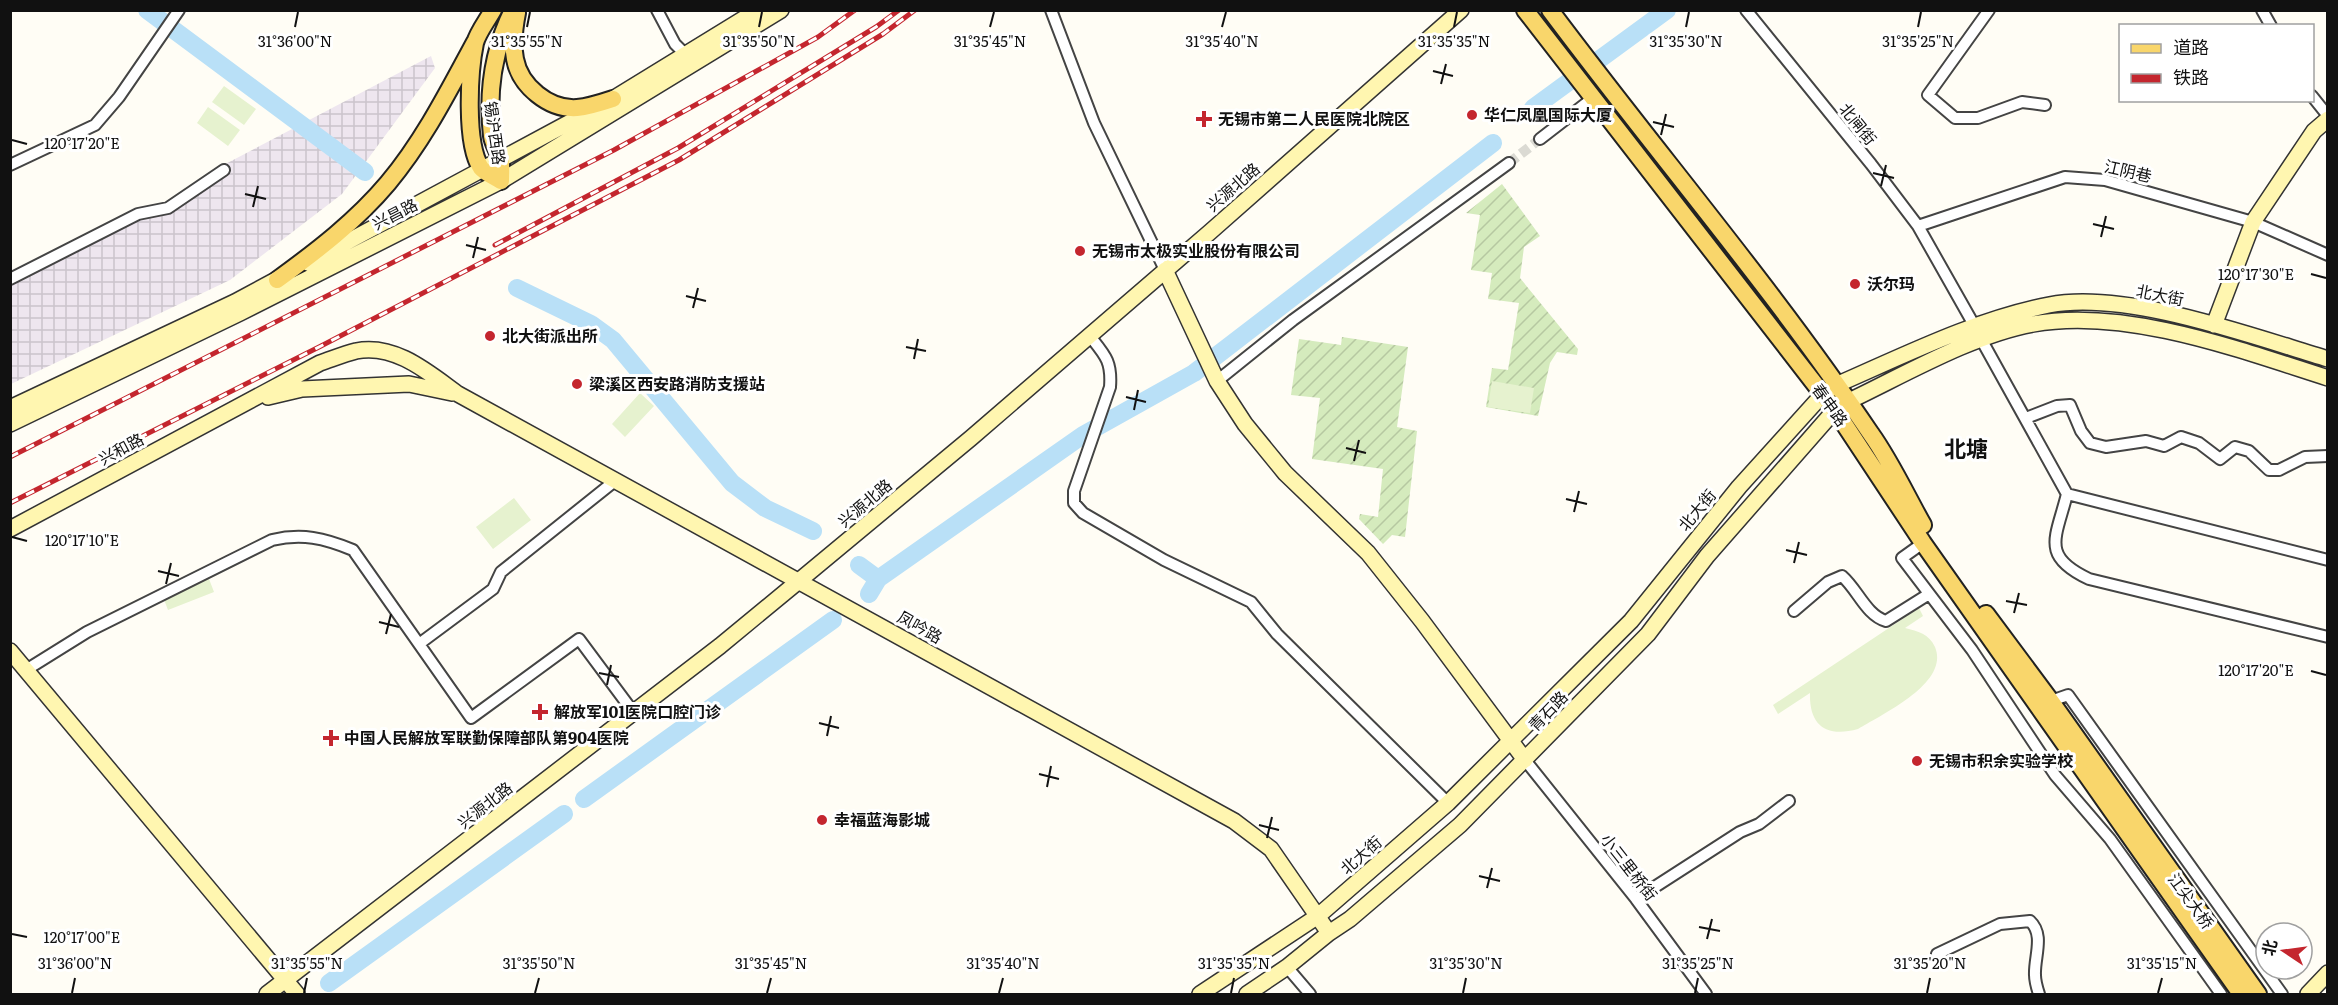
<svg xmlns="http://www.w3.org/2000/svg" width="2338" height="1005" font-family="Literata,'Noto Sans SC',serif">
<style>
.industrial{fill:url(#industrial-grid)}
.garden{fill:url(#garden-furrows)}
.pitch{fill:#e6f2cf}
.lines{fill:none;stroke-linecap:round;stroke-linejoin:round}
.river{stroke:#b9e0f7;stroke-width:18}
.street-tunnel{stroke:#dbdad3;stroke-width:10;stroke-dasharray:10 5;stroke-linecap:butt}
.street-casing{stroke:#444;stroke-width:14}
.secondary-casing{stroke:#333;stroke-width:18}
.primary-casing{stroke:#222;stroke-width:20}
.street{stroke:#fff;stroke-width:10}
.secondary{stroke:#fff6b0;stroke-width:15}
.primary{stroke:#f9d66b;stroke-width:16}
.rail-casing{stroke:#c4262e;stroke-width:5}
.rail{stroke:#fff;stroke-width:3;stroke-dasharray:9;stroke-linecap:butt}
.ticks{fill:none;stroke:#111;stroke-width:2}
.poi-dot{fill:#c4262e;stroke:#fff;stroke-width:2}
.labels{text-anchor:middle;stroke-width:6;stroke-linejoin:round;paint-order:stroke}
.poi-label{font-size:16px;font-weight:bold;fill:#111;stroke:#fff;text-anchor:start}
.street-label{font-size:16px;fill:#111;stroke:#fff}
.district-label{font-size:22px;font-weight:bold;fill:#111;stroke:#fff}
.ticks-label{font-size:15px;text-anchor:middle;fill:#111;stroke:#fff;stroke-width:6;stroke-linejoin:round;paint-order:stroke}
</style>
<defs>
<pattern id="industrial-grid" width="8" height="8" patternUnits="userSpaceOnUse" patternTransform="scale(1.5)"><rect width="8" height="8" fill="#eee6ef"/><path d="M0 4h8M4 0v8" fill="none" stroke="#cbc4cc"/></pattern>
<pattern id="garden-furrows" width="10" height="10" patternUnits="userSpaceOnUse" patternTransform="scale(1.5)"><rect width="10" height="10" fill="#d5ebbd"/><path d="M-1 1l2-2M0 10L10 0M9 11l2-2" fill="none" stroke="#b6c8a1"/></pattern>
</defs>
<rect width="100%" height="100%" fill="#fffdf5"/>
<path class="industrial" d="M431,56l4,12 -93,126 -112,86 -219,104v-103l165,-81 38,-30z"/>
<path class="garden" d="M1502,184l38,52 -16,11 -4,31 58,71 -1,6 -20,-3 -7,11 -12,53 -52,-9 6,-39 16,2 11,-67 -31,-4 4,-26 -21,-3 9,-55 -14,-2z
M1342,337l66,10 -11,80 20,4 -12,106 -13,-2 -9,9 -24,-25 1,-5 18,3 5,-48 -71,-10 8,-61 -29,-3 8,-56 42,6z"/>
<path class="pitch" d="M224,86l32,23 -12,16 -32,-23z
M208,107l32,23 -12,16 -31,-23z
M1492,381l42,7 -4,25 -42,-6z
M640,393l14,13 -29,31 -13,-13z
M514,498l17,22 -38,29 -17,-22z
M206,571l8,21 -46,18 -8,-21z
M1919,608l4,8 -18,12c13,3 24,6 30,19 15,36 -53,67 -77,82 -32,9 -49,-4 -48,-36l-32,21 -5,-9z"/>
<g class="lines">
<path class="river" d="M147,10l218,162
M1533,108l134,-98
M517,288l74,36 22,16 119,143 33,25 48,23
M859,565l19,14
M869,594l9,-15 205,-144 111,-62 299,-230
M584,799l249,-179
M329,983l235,-169"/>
<path class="street-tunnel" d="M1509,163l31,-24"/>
<g class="street-casing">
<path id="street" d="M657,10l18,34 11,11
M1051,10l43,113 71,147
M1746,10l125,154 47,62 56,99
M1989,10l-61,85 27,23h23l44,-16 23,3
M2262,10l9,16
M2312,96l16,20
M1540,139l53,-41
M10,165l85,-40 24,-28 60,-87
M1918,226l147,-49 40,3 148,42 75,33
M10,279l128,-65 30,-6 56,-38
M1089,335c16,20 23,26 21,52l-36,104v12l9,10 81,47 87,42 26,32 171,169
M1981,339l86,155 261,66
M1217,381l76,-61 216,-157
M2026,418l31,-12 13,-1 11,26 9,12 16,4 40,-6 18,5 17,-9 18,6 21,16 15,-12 14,4 20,19h10l26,-13 23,-1
M2067,494c-11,44 -27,62 22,85l239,58
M1923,543l-21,15 70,92 83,125 55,64 111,155
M1794,611l34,-29 14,-6c16,14 24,39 44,45l43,-27
M419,644l74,-55 8,-17 115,-92
M26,670l61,-38 185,-92c30,-7 52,-2 81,10l118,168 108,-79 55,74
M2045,703l23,-8 214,299
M1525,760l111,139 70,95
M1636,899l104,-67 19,-8 30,-23
M1937,954l63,-30 30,-3c15,14 4,36 5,54 0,6 2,13 4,19
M1287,967l23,27"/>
</g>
<g class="secondary-casing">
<path id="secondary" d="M308,263l305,-164 145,-89
M1165,270l52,111 28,43 40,49 83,80 54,68 103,139
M2214,325l39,-103 61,-91 14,-12
M268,397l34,-8 107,-5 43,9
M10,408l225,-106 52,-28
M10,424l230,-111 261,-132 280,-171
M10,529l310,-166c12,-4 24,-9 36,-12 39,-8 73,22 102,43l776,427 37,28 58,84
M10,651l287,343
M267,994l453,-348 80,-66 171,-142 239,-206 251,-222
M1200,994l118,-78 130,-113 183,-182 108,-134 84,-93 13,-9c69,-30 138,-65 213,-80 78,-15 202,31 279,54
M1247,994l40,-27 42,-34 21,-14 110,-94 188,-191 59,-78 128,-146 12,-8c57,-27 125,-67 186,-78 92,-17 207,26 295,54
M2308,994l20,-21"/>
</g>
<g class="primary-casing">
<path id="primary" d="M493,10c-6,11 -15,22 -18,33 -6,29 -10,101 6,125 4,5 14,9 20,13
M1525,10l310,400 88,133 318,451
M1550,10c106,142 222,277 321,424 20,28 35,61 52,91
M517,13c-3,15 -5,31 -2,46 5,27 34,51 62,49 12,-1 24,-5 36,-9
M501,181c0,-8 1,-16 -1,-23 -2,-8 -7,-14 -8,-22 -5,-44 1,-86 21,-126
M277,280c40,-29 79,-59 111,-97 36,-43 61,-93 87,-141
M1986,614l64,86 208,294"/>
</g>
<use href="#street" class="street"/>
<use href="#secondary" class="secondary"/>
<use href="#primary" class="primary"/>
<g class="rail-casing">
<path id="rail" d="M495,245l183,-97 198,-121 23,-17
M10,457l604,-307 204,-113 37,-27
M10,503l311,-157 358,-186 204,-126 32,-24"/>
</g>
<use href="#rail" class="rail"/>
</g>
<path class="ticks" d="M295,27l3,-15M527,27l3,-15M759,27l3,-15M990,27l4,-15M1222,27l4,-15M1454,27l3,-15M1686,27l3,-15M1918,27l3,-15M1433,71l20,5M1441,84l5,-20M1653,122l21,5M1661,135l5,-21M12,140l15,4M1873,173l21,5M1881,186l5,-21M245,194l21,5M253,207l5,-21M2093,224l21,5M2101,237l5,-21M466,245l20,5M473,258l5,-21M2311,274l15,4M686,296l20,5M693,308l5,-20M906,347l20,4M914,359l4,-20M1126,397l20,5M1134,410l4,-20M1346,448l20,5M1354,461l5,-21M1566,499l21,5M1574,512l5,-21M12,537l15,4M1786,550l21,5M1794,563l5,-21M158,571l21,5M166,584l5,-21M2006,601l21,4M2014,613l5,-20M379,622l20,5M386,634l5,-20M2311,671l15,4M599,673l20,4M607,685l4,-20M819,723l20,5M827,736l4,-20M1039,774l20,5M1047,787l4,-21M1259,825l20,5M1267,838l5,-21M1479,876l21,5M1487,888l5,-20M1699,927l21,4M12,934l15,3M1707,939l5,-20M72,993l3,-15M304,993l3,-15M535,993l4,-15M767,993l4,-15M999,993l4,-15M1231,993l3,-15M1463,993l3,-15M1695,993l3,-15M1927,993l3,-15M2158,993l4,-15"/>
<g class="poi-dot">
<circle cx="1472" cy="115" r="6"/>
<path d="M1201 110h6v6h6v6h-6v6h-6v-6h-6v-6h6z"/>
<circle cx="1080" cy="251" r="6"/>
<circle cx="1855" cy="284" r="6"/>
<circle cx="490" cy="336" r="6"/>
<circle cx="577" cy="384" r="6"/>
<path d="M537 703h6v6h6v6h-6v6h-6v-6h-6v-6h6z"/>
<path d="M328 729h6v6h6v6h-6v6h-6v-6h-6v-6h6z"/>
<circle cx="1917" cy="761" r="6"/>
<circle cx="822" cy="820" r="6"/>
</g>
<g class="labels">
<g class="poi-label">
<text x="1484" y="121">华仁凤凰国际大厦</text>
<text x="1218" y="125">无锡市第二人民医院北院区</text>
<text x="1092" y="257">无锡市太极实业股份有限公司</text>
<text x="1867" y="290">沃尔玛</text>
<text x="502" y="342">北大街派出所</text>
<text x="589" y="390">梁溪区西安路消防支援站</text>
<text x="554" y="718">解放军101医院口腔门诊</text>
<text x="344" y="744">中国人民解放军联勤保障部队第904医院</text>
<text x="1929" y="767">无锡市积余实验学校</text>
<text x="834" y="826">幸福蓝海影城</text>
</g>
<g class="street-label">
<text transform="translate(1858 124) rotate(51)" y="6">北闸街</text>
<text transform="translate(495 133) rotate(82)" y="6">锡沪西路</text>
<text transform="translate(2128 171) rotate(13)" y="6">江阴巷</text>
<text transform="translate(1233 187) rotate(-41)" y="6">兴源北路</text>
<text transform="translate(395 214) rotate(-27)" y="6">兴昌路</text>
<text transform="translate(2160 295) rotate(11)" y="6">北大街</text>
<text transform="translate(1830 405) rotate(54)" y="6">春申路</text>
<text transform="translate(121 449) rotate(-28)" y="6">兴和路</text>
<text transform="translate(865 503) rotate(-40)" y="6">兴源北路</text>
<text transform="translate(1697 510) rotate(-50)" y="6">北大街</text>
<text transform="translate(920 627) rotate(29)" y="6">凤吟路</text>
<text transform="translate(1548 711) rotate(-46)" y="6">青石路</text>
<text transform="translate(485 805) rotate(-38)" y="6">兴源北路</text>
<text transform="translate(1361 855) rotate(-41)" y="6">北大街</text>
<text transform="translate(1629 867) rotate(52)" y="6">小三里桥街</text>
<text transform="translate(2191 901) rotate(54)" y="6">江尖大桥</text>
</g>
<g class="district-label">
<text x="1966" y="457">北塘</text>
</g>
</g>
<g class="ticks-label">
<text x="295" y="47">31°36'00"N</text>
<text x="527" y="47">31°35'55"N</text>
<text x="759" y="47">31°35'50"N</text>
<text x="990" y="47">31°35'45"N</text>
<text x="1222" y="47">31°35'40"N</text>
<text x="1454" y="47">31°35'35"N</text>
<text x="1686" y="47">31°35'30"N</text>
<text x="1918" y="47">31°35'25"N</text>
<text x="82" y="149">120°17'20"E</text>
<text x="2256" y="280">120°17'30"E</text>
<text x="82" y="546">120°17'10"E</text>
<text x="2256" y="676">120°17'20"E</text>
<text x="82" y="943">120°17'00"E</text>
<text x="75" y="969">31°36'00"N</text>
<text x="307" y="969">31°35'55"N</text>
<text x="539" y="969">31°35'50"N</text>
<text x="771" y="969">31°35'45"N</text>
<text x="1003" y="969">31°35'40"N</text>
<text x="1234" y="969">31°35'35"N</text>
<text x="1466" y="969">31°35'30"N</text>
<text x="1698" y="969">31°35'25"N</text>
<text x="1930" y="969">31°35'20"N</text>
<text x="2162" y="969">31°35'15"N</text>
</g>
<rect width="2338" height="1005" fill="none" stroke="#111111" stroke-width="24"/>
<rect x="2119" y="24" width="195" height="78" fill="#ffffff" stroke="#a0a0a0" stroke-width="1.5"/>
<rect x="2131" y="44" width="30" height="9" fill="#f9d66b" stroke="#a0a0a0" stroke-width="1.5"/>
<text x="2173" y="54" font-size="18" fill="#111111">道路</text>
<rect x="2131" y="74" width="30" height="9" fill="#c4262e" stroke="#a0a0a0" stroke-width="1.5"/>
<text x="2173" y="84" font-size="18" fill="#111111">铁路</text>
<g transform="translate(2284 951) rotate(283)"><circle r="28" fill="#ffffff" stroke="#a0a0a0" stroke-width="1.5"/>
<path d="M0-4.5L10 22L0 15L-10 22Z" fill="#c4262e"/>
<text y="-9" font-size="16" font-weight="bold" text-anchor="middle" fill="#111111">北</text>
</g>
</svg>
